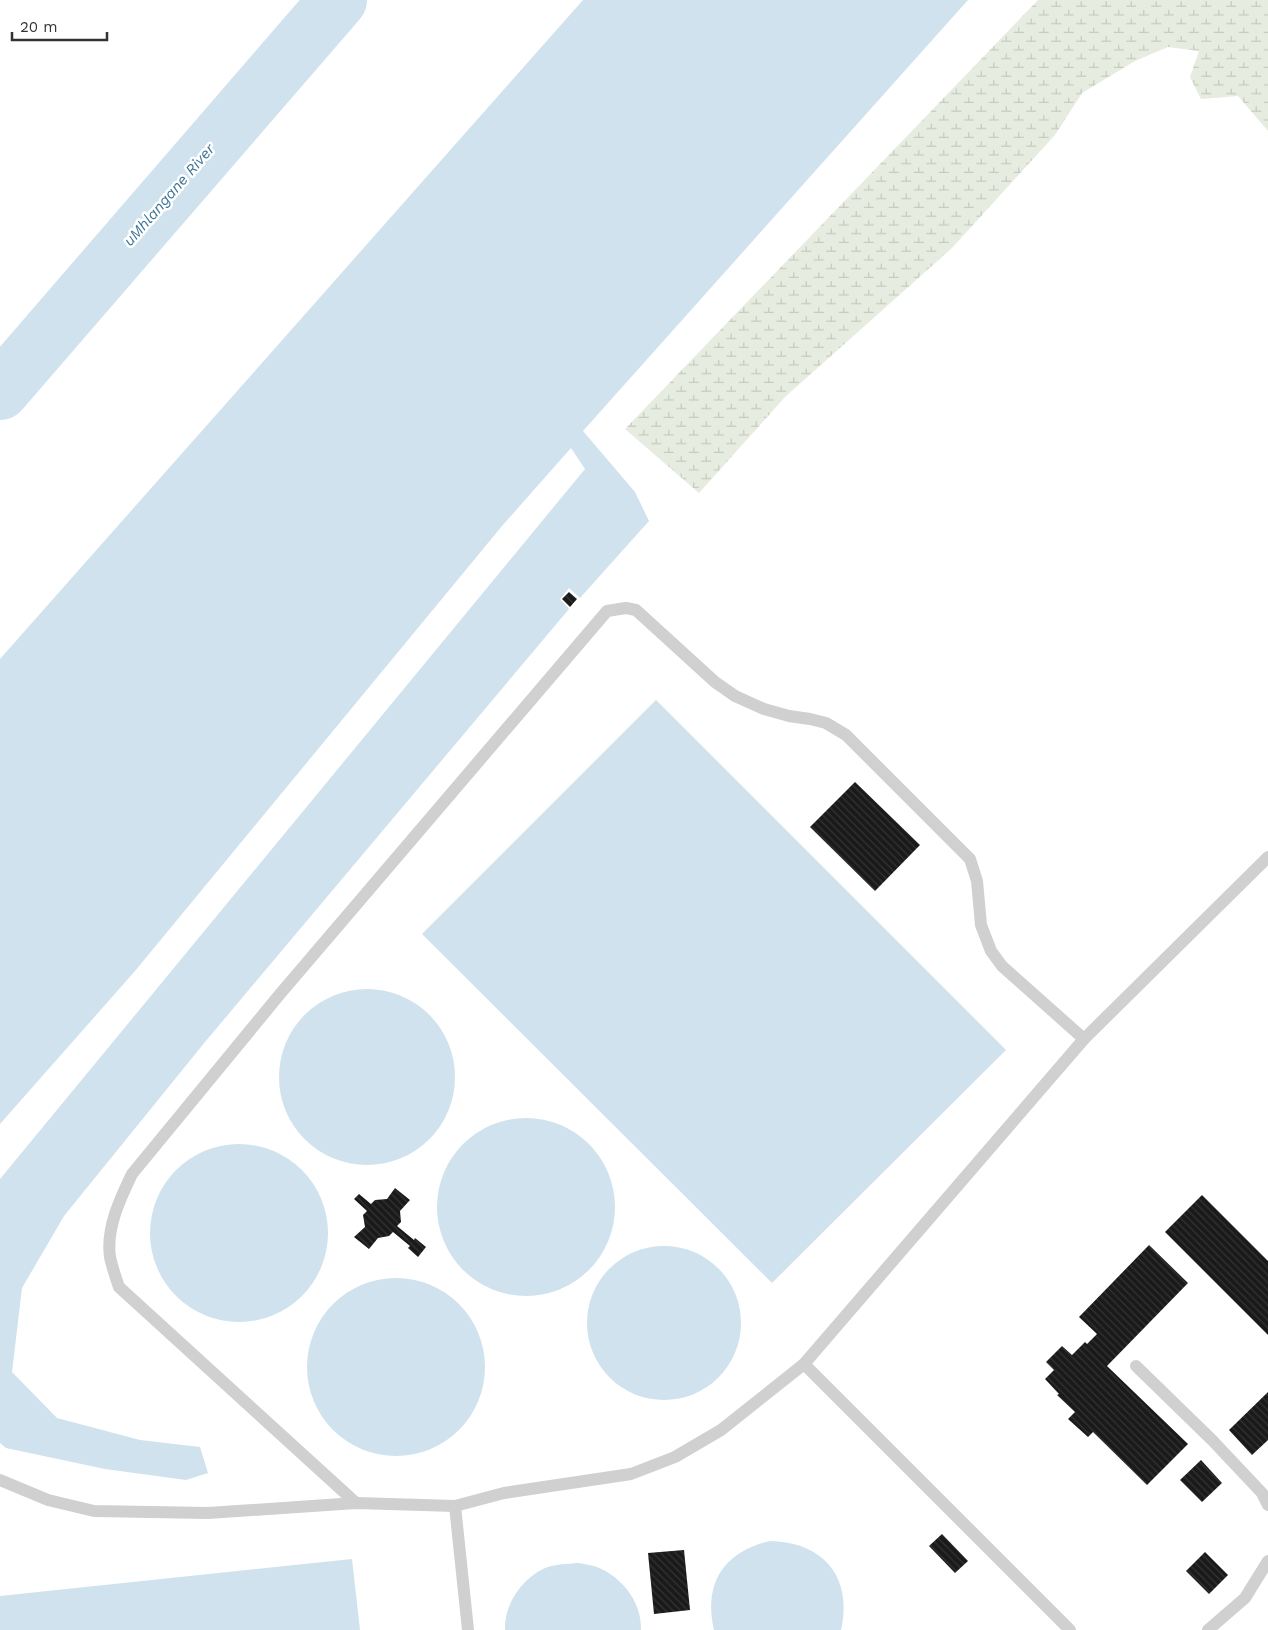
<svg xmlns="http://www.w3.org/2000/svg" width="1268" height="1630" viewBox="0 0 1268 1630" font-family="'Work Sans',sans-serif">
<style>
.wetland{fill:url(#wetland-marsh)}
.water{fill:#cfe2ee}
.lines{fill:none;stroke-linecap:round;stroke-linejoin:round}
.river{stroke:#cfe2ee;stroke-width:58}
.building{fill:url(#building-back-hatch)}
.service{stroke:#d0d0d0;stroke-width:12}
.labels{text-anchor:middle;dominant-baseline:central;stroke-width:5;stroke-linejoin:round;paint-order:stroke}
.water-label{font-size:15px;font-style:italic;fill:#3f7597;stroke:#fff}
</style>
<defs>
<pattern id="wetland-marsh" width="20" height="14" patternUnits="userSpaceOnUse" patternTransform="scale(1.25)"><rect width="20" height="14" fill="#e6ecdf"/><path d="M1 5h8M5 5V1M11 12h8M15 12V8" fill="none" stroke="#c6cbc0"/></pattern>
<pattern id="building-back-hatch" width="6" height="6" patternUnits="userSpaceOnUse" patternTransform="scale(1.25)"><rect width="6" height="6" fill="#1a1a1a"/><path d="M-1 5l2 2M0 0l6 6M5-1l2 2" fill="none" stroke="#333"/></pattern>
</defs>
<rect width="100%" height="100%" fill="#fff"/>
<polygon class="wetland" points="1038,0 1268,0 1268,131 1238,96 1201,99 1190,77 1199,51 1168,47 1135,61 1082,93 1055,135 952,248 785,397 699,493 625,429"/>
<g class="water">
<polygon points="583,0 968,0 583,431 635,492 649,521 580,598 569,588 560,599 569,609 205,1042 64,1216 22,1288 12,1372 57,1418 140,1440 200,1447 208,1473 186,1480 105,1469 6,1448 0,1443 0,1179 585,469 571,448 502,526 135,971 0,1124 0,659"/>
<polygon points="656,700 1006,1050 772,1283 422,934"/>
<circle cx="367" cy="1077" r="88"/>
<circle cx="526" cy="1207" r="89"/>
<circle cx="239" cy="1233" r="89"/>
<circle cx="664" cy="1323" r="77"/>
<circle cx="396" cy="1367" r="89"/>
<path d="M770 1541C823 1542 853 1577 841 1630H714C703 1583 724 1552 770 1541Z"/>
<polygon points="352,1559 360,1630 0,1630 0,1596"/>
<path d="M578 1563C584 1564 591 1565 597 1567 622 1577 642 1602 641 1630H505C504 1605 521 1580 543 1569 554 1564 566 1564 578 1563Z"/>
</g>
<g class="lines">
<polyline class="river" points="0,391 338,0"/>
</g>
<g class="building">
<polygon points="569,592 577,599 570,607 562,599"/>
<polygon points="855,782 920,845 875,891 810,827"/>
<polygon points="395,1188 410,1200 400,1211 401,1222 397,1226 414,1240 415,1238 426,1247 418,1257 408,1248 410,1246 393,1232 389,1236 378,1238 369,1249 354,1237 365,1227 363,1215 367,1211 354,1199 359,1194 371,1204 375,1200 387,1199"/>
<polygon points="1202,1195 1268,1261 1268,1335 1165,1232"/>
<polygon points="1149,1245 1188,1283 1107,1366 1188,1444 1147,1485 1093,1432 1088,1437 1068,1419 1075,1412 1057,1395 1059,1394 1045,1379 1054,1370 1046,1362 1062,1346 1072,1355 1085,1342 1087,1344 1097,1334 1079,1317"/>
<polygon points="1268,1392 1268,1440 1252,1455 1229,1430"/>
<polygon points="1201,1460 1222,1483 1202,1502 1180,1480"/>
<polygon points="942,1534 968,1561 955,1573 929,1546"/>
<polygon points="684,1550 690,1610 654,1614 648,1553"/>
<polygon points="1205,1552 1228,1575 1209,1594 1186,1571"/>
</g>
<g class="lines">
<g class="service">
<polyline points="804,1364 1070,1630"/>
<polyline points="1136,1366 1212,1440 1262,1493 1268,1505"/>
<polyline points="0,1480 48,1500 94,1511 208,1513 356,1503 455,1506 504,1493 631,1474 675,1457 721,1430 804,1364 1084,1039 1268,857"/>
<path d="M356 1503 119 1287C116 1278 112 1267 110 1257 106 1228 120 1199 132 1174L280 994 607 611 626 608 636 610 715 682 735 696 764 709 789 716 810 719 826 723 846 735 970 859 977 881 981 925 991 951 1002 966 1084 1039"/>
<polyline points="455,1506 468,1630"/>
<polyline points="1208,1630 1245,1598 1268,1561"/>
</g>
</g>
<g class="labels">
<g class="water-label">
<text transform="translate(169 195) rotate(-49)">uMhlangane River</text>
</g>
</g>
<path d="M12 32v8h95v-8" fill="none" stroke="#333333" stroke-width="2.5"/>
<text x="20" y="32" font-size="15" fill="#333333" stroke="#ffffff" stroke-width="4" paint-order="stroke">20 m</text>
</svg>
